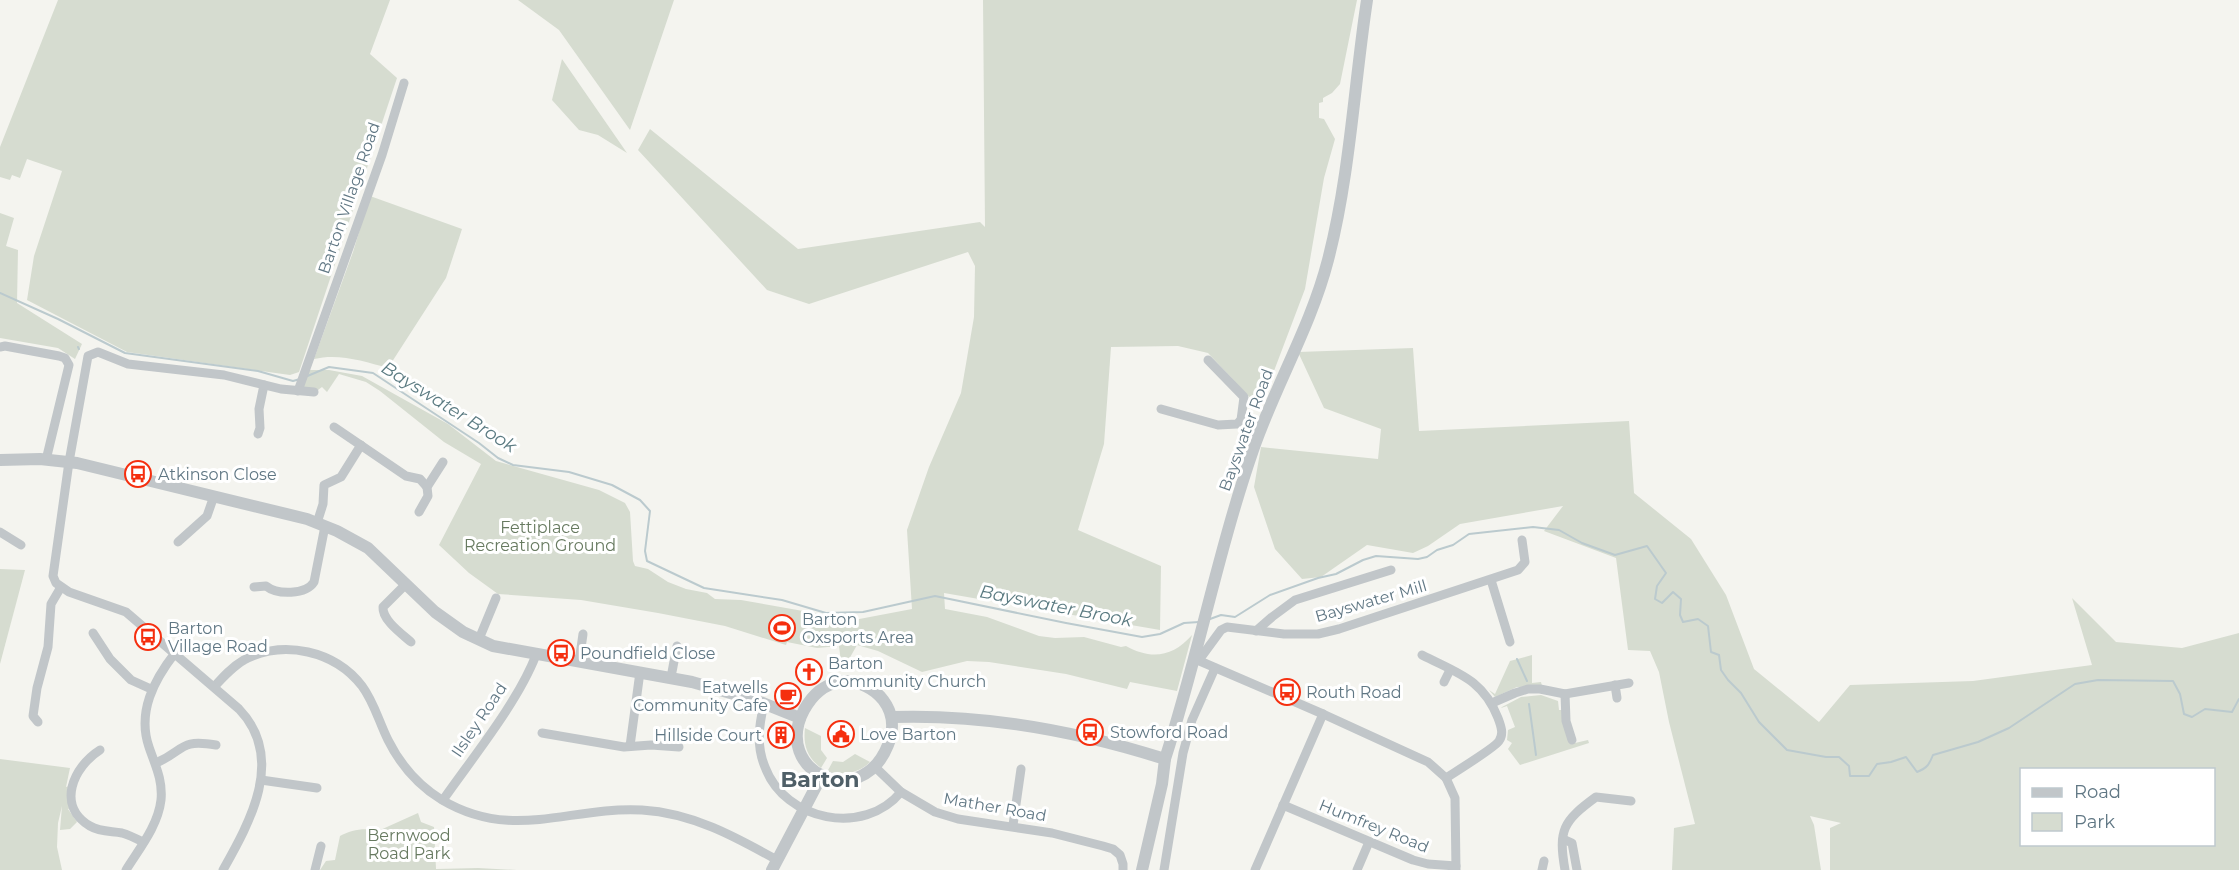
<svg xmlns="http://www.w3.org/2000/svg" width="2239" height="870" viewBox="0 0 2239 870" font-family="Montserrat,sans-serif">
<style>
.green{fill:#d6dcd0;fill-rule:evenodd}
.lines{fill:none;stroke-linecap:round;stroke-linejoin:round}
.stream{stroke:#bbcace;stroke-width:2}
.minor{stroke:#c1c6c9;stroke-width:9}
.tertiary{stroke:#c1c6c9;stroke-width:12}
.labels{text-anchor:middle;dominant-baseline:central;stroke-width:6;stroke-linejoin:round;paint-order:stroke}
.street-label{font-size:16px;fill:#607784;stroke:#fff}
.poi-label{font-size:16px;fill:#607784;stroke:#fff;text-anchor:start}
.park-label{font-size:16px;fill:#677a60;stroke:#fff}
.water-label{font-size:18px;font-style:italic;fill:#5b7b82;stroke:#fff}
.district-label{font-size:22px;font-weight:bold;fill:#4f5f68;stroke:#fff}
</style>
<rect width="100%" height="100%" fill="#f4f4ef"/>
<g class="green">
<polygon points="58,0 390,0 370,54 397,78 299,372 290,375 127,352 27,300 34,256 62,171 27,159 20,178 12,175 10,180 0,177 0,147"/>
<polygon points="518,0 674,0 630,130 559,30"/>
<path d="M983 0H1357L1340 84 1332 93 1323 98V102L1319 103V118L1324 119 1335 139 1324 178 1305 289 1260 408 1208 353 1178 346 1111 347 1104 444 1078 530 1161 566 1160 630 944 593 945 609 987 617 1039 636 1055 638 1084 637 1121 647 1126 646C1151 660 1173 657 1192 635L1177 691 1130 682 1127 689 1066 674 989 662 967 661 922 672 878 651 857 645 848 661 841 662 839 646 817 648 787 642 786 645 725 626 658 613 581 600 498 594 469 573 439 545 481 464 444 442 380 391 366 382 339 374 327 392 322 387 318 390 303 388 307 370H329L362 376 448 424 496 461 599 490 625 503 630 512 633 561 635 566 648 569 668 582 686 589 707 593 715 599 741 600 854 620 912 609 907 530 929 467 961 393 974 317 975 266 968 252 809 304 767 290 638 150 650 129 798 249 980 222 985 227Z"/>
<polygon points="562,59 627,153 598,135 579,130 552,100"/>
<path d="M370 196 462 229 446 278 388 368C364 361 338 353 314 359L353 252Z"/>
<polygon points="0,213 14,218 6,246 18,250 17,303 82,344 75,359 58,348 0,338"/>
<path d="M1413 348 1419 431 1629 421 1634 493 1691 539 1726 595 1754 669 1819 722 1850 685 1973 681 2092 665 2072 598 2116 642 2182 648 2239 633V870H1830V828L1841 823 1810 816 1814 825 1821 870H1672L1674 828 1695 824 1669 722 1659 672 1650 651 1628 650 1616 558 1544 531 1563 506 1460 524 1428 546 1413 553 1367 545 1321 577 1302 579 1275 549 1254 487 1261 447 1378 459 1381 429 1324 408 1298 352ZM2022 770H2214V844H2022Z"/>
<polygon points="0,569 25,570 0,664"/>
<polygon points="1532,655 1532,683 1541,682 1542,686 1517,687 1495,697 1489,690 1495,694 1510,661"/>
<polygon points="1541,695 1558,701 1559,710 1564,710 1575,743 1588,740 1589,743 1520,765 1508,749 1512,743 1507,740 1508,730 1515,727 1507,706 1501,708 1502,707 1521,697"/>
<path d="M805 728 821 736V750L827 758 821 768C807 757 803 745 805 728Z"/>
<path d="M855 754 870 762C858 774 844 775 827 772L833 761 843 762Z"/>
<polygon points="0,759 70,768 66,787 69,786 71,808 68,809 77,822 70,829 60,830 62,806 58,823 57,847 62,870 0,870"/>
<path d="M418 813 421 822 434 827 436 869 478 868 517 870H320L326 861 335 860 340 836C351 830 365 827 378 831Z"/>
</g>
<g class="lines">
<g class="stream">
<polyline points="0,293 58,319 125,353 258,371 293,381 300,379"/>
<polyline points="78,347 79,349"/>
<polyline points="305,377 329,367 373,373 479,443 498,458 513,465 569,472 612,485 640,500 650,511 645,551 647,561 704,588 782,600 826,613 863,612 935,596 1066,623 1142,637 1160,634 1184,623 1199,622"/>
<path d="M1210 619 1221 615 1235 617 1270 595 1318 578 1336 574 1363 560 1376 556 1418 559 1427 557 1437 550 1453 545 1469 534 1533 527 1559 530 1582 543 1615 555 1647 546 1666 573 1657 586 1655 599 1662 603 1673 592 1681 599 1680 615 1683 622 1698 619 1708 626 1711 652 1719 655 1721 670 1728 680 1741 693 1759 722 1787 750 1826 757H1839L1849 766 1850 776H1869L1877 764 1891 762 1906 757 1917 772C1927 768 1929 765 1933 755L1978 742 2009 728 2075 684 2098 680 2173 681 2180 694 2184 714 2192 717 2205 709 2232 712 2239 699"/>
<polyline points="1517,659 1527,681"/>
<polyline points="1529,704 1536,755"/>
</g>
<g class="minor">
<polyline points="0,347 5,346 59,356 65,358 69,365 46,460"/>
<polyline points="1208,360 1244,397 1241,420"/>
<polyline points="298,391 382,155 404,83"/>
<polyline points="1161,409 1218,425 1237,424 1241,420 1261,428"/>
<polyline points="334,427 406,476 420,479 427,487"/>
<polyline points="258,434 260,428 259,409 264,385"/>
<polyline points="419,512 428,496 427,487 443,462"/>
<polyline points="317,523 323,504 324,485 341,477 361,445"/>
<polyline points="0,532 21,545"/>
<polyline points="178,542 207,516 214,496"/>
<polyline points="1491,580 1510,642"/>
<path d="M406 584 383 607C382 620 402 634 411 642"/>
<path d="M254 587 266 586C277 595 306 595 314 582L325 526"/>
<polyline points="1256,631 1272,617 1295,600 1391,570"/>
<polyline points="93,633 110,659 131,680 151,689"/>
<polyline points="479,639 496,598"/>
<path d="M1422 655C1457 673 1483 679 1498 718 1501 726 1504 734 1499 741 1496 747 1455 772 1446 778"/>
<polyline points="1195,659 1323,714 1428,762 1446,778 1455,798 1456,870"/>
<polyline points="1199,660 1221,630 1227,627 1284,634 1318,634 1339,629 1518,570 1525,562 1522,540"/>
<polyline points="579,662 583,634"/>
<polyline points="671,677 677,646"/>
<polyline points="1444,682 1450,670"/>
<polyline points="1615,685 1617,698"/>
<path d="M214 687C223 677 232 667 244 660 284 639 335 651 362 686 374 702 379 722 388 740 400 764 419 786 442 800 513 842 569 806 642 810 692 813 734 836 777 860"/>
<polyline points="1565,694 1566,721 1572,740"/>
<polyline points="1492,703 1515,693 1528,689 1540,689 1565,694 1629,683"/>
<path d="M764 704C759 725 756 746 765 767 785 821 864 837 901 792"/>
<polyline points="38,722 33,716 37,688 48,647 51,604 61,587"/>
<polyline points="542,733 624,747 651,745 679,747"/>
<polyline points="630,746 640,672"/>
<path d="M100 750C73 767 56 806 90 826 100 832 111 831 122 833 129 835 137 839 143 842"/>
<path d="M156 763C186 750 178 739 216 745"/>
<polyline points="875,767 901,792 935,812 958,819 1052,833 1103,846 1113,849 1120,855 1123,864 1123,870"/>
<polyline points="261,780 317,788"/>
<path d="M443 800C473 757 518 702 536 655"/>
<polyline points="1283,805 1413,860 1428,864 1456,866"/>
<polyline points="1013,825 1021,769"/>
<polyline points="1563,839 1572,843 1577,870"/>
<path d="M126 870C139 849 158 826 161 800 163 780 155 765 149 747 137 712 154 680 175 653"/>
<path d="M223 870C250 822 286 758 239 709L126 612 69 592 56 583 53 576 69 462 88 356 98 352 128 364 224 375 281 389 314 392"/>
<polyline points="315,870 321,846"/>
<polyline points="1164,870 1183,753 1192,720 1215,668"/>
<polyline points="1255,870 1323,714"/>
<polyline points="1357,870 1369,842"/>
<polyline points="1542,870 1544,861"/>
<path d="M1565 870C1558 830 1563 821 1596 797L1631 801"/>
</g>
<g class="tertiary">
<polyline points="0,460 40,459 77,463 307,519 337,531 368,548 435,612 463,632 493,646 692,682 755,700 800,718"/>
<path d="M842 681C877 681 902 711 888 745 861 813 771 772 804 710 813 694 823 685 842 681Z"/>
<path d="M892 717C984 714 1077 731 1165 759"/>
<polyline points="772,870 821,777"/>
<path d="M1142 870 1162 784 1165 759C1198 657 1218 551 1253 450 1275 386 1311 326 1328 260 1350 175 1354 86 1367 0"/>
</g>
</g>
<defs>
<symbol id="bus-ring" viewBox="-11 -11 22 22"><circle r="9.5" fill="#fff" stroke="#f52f0f" stroke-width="1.5"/><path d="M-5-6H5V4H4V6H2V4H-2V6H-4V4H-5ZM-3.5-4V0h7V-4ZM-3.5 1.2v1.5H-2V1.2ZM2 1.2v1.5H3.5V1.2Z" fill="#f52f0f"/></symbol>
<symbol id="stadium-ring" viewBox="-11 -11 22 22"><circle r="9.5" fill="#fff" stroke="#f52f0f" stroke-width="1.5"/><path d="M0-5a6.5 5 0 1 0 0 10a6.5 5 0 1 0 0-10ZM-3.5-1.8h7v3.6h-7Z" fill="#f52f0f"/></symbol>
<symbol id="church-ring" viewBox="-11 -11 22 22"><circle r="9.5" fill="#fff" stroke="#f52f0f" stroke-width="1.5"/><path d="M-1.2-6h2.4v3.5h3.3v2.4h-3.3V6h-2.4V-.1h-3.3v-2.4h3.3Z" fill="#f52f0f"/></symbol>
<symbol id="cafe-ring" viewBox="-11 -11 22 22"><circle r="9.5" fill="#fff" stroke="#f52f0f" stroke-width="1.5"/><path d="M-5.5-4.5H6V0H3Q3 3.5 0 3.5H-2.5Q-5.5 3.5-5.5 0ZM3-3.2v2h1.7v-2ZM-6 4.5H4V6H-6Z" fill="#f52f0f"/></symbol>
<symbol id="civic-ring" viewBox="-11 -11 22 22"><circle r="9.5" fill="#fff" stroke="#f52f0f" stroke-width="1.5"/><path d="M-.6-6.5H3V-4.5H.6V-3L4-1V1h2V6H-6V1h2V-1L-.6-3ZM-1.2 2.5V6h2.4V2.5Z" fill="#f52f0f"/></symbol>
<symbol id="building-ring" viewBox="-11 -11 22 22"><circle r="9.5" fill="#fff" stroke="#f52f0f" stroke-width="1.5"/><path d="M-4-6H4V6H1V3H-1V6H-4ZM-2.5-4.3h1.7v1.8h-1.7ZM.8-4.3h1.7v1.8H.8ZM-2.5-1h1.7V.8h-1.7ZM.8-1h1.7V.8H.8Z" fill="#f52f0f"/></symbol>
</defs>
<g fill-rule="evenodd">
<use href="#bus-ring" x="123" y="459" width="30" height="30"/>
<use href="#stadium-ring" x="767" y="613" width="30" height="30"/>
<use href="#bus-ring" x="133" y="622" width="30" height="30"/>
<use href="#bus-ring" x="546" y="638" width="30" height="30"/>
<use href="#church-ring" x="794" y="657" width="30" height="30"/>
<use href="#bus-ring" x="1272" y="677" width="30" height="30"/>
<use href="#cafe-ring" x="773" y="681" width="30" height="30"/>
<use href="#bus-ring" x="1075" y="717" width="30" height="30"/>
<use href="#civic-ring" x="826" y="719" width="30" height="30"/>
<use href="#building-ring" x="766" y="720" width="30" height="30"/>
</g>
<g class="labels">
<g class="street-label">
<text transform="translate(349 198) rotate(-71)">Barton Village Road</text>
<text transform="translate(1246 430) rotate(-70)">Bayswater Road</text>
<text transform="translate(1371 601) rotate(-16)">Bayswater Mill</text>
<text transform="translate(479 720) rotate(-56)">Ilsley Road</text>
<text transform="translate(995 807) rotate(10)">Mather Road</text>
<text transform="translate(1374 826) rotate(22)">Humfrey Road</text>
</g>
<g class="poi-label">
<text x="158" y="474">Atkinson Close</text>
<text x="802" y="619">Barton<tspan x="802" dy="18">Oxsports Area</tspan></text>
<text x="168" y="628">Barton<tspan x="168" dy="18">Village Road</tspan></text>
<text x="580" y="653">Poundfield Close</text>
<text x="828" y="663">Barton<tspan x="828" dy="18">Community Church</tspan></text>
<text x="768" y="687" text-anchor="end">Eatwells<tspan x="768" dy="18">Community Cafe</tspan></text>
<text x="1306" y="692">Routh Road</text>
<text x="1110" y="732">Stowford Road</text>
<text x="860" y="734">Love Barton</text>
<text x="762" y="735" text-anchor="end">Hillside Court</text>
</g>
<g class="park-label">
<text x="540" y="527">Fettiplace<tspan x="540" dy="18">Recreation Ground</tspan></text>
<text x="409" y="835">Bernwood<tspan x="409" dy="18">Road Park</tspan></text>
</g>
<g class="water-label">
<text transform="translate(449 407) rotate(32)">Bayswater Brook</text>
<text transform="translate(1056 606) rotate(11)">Bayswater Brook</text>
</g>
<g class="district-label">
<text x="820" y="779">Barton</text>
</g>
</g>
<rect x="2020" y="768" width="195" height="78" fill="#ffffff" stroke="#bfc9ce" stroke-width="1.5"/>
<rect x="2032" y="788" width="30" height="9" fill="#c1c6c9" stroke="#bfc9ce" stroke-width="1.5"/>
<text x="2074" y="798" font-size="18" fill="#607784">Road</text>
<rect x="2032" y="813" width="30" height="18" fill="#d6dcd0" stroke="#bfc9ce" stroke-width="1.5"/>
<text x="2074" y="828" font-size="18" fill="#607784">Park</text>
</svg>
